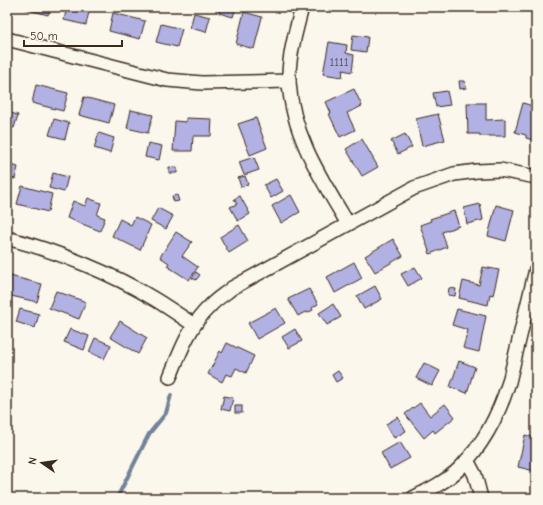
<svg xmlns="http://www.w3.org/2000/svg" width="543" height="505" viewBox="0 0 543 505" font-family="'Comic Neue',sans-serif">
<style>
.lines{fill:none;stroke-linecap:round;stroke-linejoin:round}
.stream{stroke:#70839a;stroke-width:4}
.building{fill:#b2b1e3;stroke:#3b2a1e}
.minor-casing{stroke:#3b2a1e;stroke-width:16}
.minor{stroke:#fbf7ec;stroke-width:13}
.labels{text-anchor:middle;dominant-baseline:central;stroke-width:3;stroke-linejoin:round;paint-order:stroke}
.number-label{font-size:12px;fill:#594c4f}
</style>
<rect width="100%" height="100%" fill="#fbf7ec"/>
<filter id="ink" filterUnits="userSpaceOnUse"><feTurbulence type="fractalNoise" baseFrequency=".025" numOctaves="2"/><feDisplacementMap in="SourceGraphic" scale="8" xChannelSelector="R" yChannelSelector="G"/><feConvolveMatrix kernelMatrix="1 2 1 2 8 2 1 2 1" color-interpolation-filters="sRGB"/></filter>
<g filter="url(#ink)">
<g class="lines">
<polyline class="stream" points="117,498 149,434 166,413 171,395"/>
</g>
<g class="building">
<polygon points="18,7 50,7 48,15"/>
<polygon points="67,7 90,7 86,25 64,20"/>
<polygon points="220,7 236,7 233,17 219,13"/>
<polygon points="244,12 262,17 254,49 236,44"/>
<polygon points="113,13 145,21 140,39 109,31"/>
<polygon points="194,13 210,17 206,32 190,28"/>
<polygon points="161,24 182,29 177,47 156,42"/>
<polygon points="353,35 368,37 366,52 351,50"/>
<polygon points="329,42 347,45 346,53 354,55 352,72 343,70 342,77 323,74"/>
<polygon points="7,77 13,78 8,96 7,96"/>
<polygon points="459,81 465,81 466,88 460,89"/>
<polygon points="36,85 68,93 63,111 32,103"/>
<polygon points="354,89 362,106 347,113 355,130 340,137 329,114 331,113 326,102"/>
<polygon points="447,91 450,105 436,107 433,93"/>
<polygon points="84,97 114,105 109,123 79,115"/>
<polygon points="467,103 486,103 486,120 505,119 505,136 480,136 480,134 468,134"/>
<polygon points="523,103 536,107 536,141 526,138 526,135 515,132"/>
<polygon points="131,110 153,115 148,133 127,128"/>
<polygon points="7,112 18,115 14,128 7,126"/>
<polygon points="438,114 445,140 422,146 416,119"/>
<polygon points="186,118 212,119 211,136 193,136 192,151 173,151 175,121 186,122"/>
<polygon points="256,118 267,148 250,155 238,124"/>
<polygon points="54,119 69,123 65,139 49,135"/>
<polygon points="99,133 114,138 110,153 94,148"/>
<polygon points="405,134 412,147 398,154 391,141"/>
<polygon points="362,139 378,167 362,176 346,149"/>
<polygon points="148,143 162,146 159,160 145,157"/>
<polygon points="254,157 259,170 244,175 239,162"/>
<polygon points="7,164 18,167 15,179 7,177"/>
<polygon points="169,167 177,168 177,173 169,173"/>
<polygon points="53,173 68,177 64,192 49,188"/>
<polygon points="245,176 248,184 241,187 238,178"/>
<polygon points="276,179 283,191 271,198 264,185"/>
<polygon points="22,186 52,194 48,212 17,204"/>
<polygon points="177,195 179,201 174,202 172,196"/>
<polygon points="291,195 300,212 281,223 272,206"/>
<polygon points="240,196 250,214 238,221 230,207 237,204 234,199"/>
<polygon points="88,198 101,203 97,215 105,218 100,231 67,218 73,201 85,206"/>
<polygon points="480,204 483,220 467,224 464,208"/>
<polygon points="496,205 514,210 506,241 488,236"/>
<polygon points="158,208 173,216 166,229 151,221"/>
<polygon points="454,211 459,226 442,232 447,247 430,254 420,225 431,221 430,219"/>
<polygon points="135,217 151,225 140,250 112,236 120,219 131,225"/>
<polygon points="239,225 248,241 229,253 220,237"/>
<polygon points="176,232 192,242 182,256 198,267 189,280 167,266 169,263 160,257"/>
<polygon points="393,239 403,256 375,272 365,256"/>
<polygon points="354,262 362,278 335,293 327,277"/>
<polygon points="415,267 422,278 408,286 401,274"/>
<polygon points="483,267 499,270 493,295 490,294 488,305 459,298 463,281 479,285"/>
<polygon points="196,272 200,275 196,280 192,278"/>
<polygon points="10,276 42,284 37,302 7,295 7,289"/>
<polygon points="375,286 382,299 364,309 357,296"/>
<polygon points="449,288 456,289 455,296 448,295"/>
<polygon points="309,289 318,304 312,308 313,310 307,313 305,312 298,316 288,299"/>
<polygon points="56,291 86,302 79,319 49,308"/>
<polygon points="333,304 341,317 327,325 319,313"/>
<polygon points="276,308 285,323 257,339 248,323"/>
<polygon points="20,309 39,314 35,328 16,322"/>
<polygon points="457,309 486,316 479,352 463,348 468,330 452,325"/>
<polygon points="120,321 147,338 138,354 110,337"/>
<polygon points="70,329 89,336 84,350 64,342"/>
<polygon points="295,329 302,341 289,348 282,337"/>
<polygon points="95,338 111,345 104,359 89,352"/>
<polygon points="227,343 254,356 246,373 236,368 232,376 226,374 222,382 208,374 220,351 222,353"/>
<polygon points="459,361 475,367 467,393 450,387"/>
<polygon points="424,363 440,371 432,386 416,378"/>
<polygon points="338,371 343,378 336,382 332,375"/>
<polygon points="224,396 233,398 230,411 221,409"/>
<polygon points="420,403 430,416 445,404 455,417 435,433 433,430 424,438 405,414"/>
<rect x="235" y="406" width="7" height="7"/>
<polygon points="398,417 406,431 394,438 386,424"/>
<polygon points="525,435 536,438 535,471 518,467"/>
<polygon points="400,442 410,458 390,469 381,453"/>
</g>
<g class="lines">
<defs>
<g id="minor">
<path d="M302 7C296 31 288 57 289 82 292 135 322 180 348 224"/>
<polyline points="7,39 167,80 202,83 289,81"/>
<path d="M7 238C56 251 112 273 156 300 169 308 182 317 194 325"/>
<path d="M170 377C180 352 190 325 210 306 216 299 225 294 232 288L414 188 454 174 477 171 500 170 536 177"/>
<polyline points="467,460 475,475 481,498"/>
<path d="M413 498C429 490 447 481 460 468 484 444 499 414 509 382L536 269"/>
</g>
</defs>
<use href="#minor" class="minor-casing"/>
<use href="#minor" class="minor"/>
</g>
</g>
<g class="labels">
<g class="number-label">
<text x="339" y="62">1111</text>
</g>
</g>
<rect width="543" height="505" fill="none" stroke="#fbf7ec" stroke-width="24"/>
<rect x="12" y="12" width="519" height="481" fill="none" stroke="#3b2a1e" stroke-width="1.5" filter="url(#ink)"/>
<g transform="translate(42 463) rotate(283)" stroke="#fbf7ec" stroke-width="3" paint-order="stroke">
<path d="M0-3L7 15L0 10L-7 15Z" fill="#3b2a1e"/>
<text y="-6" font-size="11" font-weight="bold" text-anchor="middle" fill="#3b2a1e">N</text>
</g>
<path d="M24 40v6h98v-6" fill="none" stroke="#3b2a1e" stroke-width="2"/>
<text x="30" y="40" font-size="12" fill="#3b2a1e" stroke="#fbf7ec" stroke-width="3" paint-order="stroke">50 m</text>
</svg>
